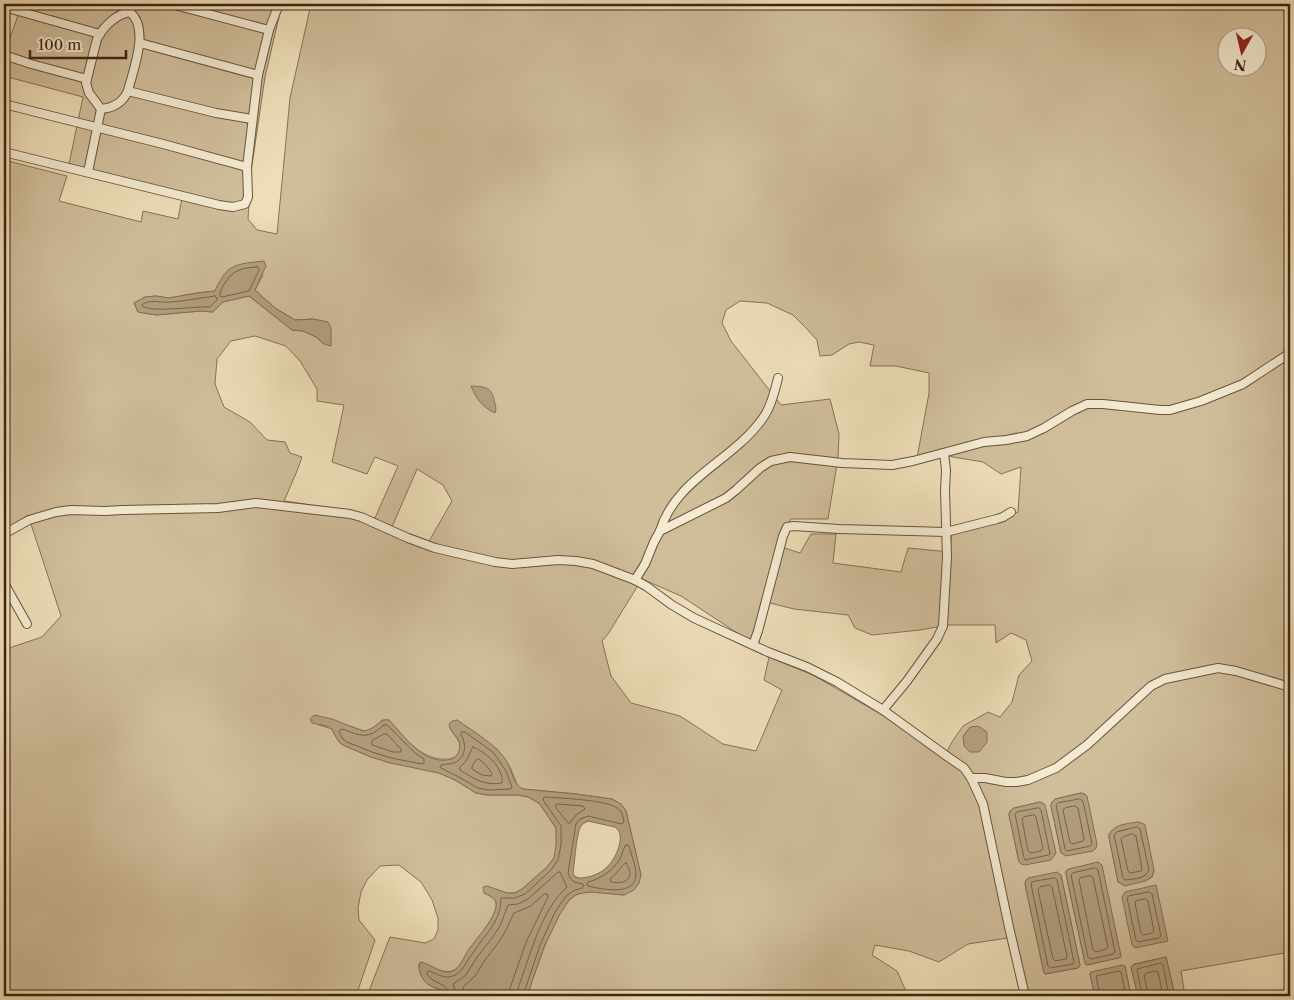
<svg xmlns="http://www.w3.org/2000/svg" width="1294" height="1000" viewBox="0 0 1294 1000" font-family="'Libre Caslon Text',serif">
<style>
.green{fill:#d0be9b;stroke:#887156;fill-rule:evenodd}
.water{fill:#b29f7f;stroke:#846e53;fill-rule:evenodd}
.lines{fill:none;stroke-linecap:round;stroke-linejoin:round}
.shore{stroke:#796248;stroke-width:1}
.minor-casing{stroke:#6b523a;stroke-width:10}
.minor{stroke:#f3ead1;stroke-width:8}
</style>
<rect width="100%" height="100%" fill="#eddeb8"/>
<filter id="stains"><feTurbulence type="fractalNoise" baseFrequency=".004" numOctaves="4"/><feColorMatrix values="0 0 0 0 .2 0 0 0 0 .09 0 0 0 0 .02 0 0 0 .5 -.17"/></filter>
<radialGradient id="worn" r=".72"><stop offset=".6" stop-color="#630" stop-opacity="0"/><stop offset="1" stop-color="#630" stop-opacity=".3"/></radialGradient>
<path class="green" d="M22 4H282L265 77 251 172 248 219 257 230 277 234 290 98 311 4H1290V952L1181 971 1185 996H1175L1166 957 1134 964 1131 967 1138 996H1131L1125 966 1090 974 1095 996H1021L1008 938 968 944 939 962 909 951 875 945 872 955 897 971 908 996H527C535 974 556 902 578 894 591 889 611 894 624 895L641 875 626 811 621 804 612 799 576 794 523 789 518 787 511 769 497 749 457 720 450 726C451 735 462 739 460 750 459 755 454 758 449 759 422 762 405 738 389 720H382C364 738 366 729 347 726 338 724 328 725 319 725L332 729 336 737 340 743 345 746 371 757 439 773 455 780 476 793 487 795H518L528 797 539 803 556 828 557 845 554 858 547 867 522 889 515 893H507L498 890 484 893C488 895 494 897 496 902 499 915 476 939 469 950 464 957 461 968 452 971 445 974 427 966 419 964 418 971 423 980 430 985 436 990 442 988 446 996H367L390 937 425 943 434 939 438 930V918L432 900 421 882 399 865 380 866 367 880 361 892 358 908 359 920 375 940 356 996H4V653L12 647 42 637 61 616 28 515 4 531V160L67 176 59 201 141 222 143 211 178 219 183 193 69 164 83 97 4 76V55ZM1226 38H1256V68H1226ZM263 275 255 290 275 308 295 320 314 319 324 344 316 337 303 331 292 330 249 296 223 302 213 312 201 311 156 315 138 312 134 303 145 297 156 296 169 298 197 293 215 291ZM740 301 767 303 793 315 806 328 817 340 820 356 832 355 849 344 859 342 874 345 870 366H896L929 373V393L917 458 937 453 953 457 983 462 1001 474 1021 467 1018 512 952 528 950 552 908 548 901 572 833 563 836 534H811L800 553 776 545 791 519H828L838 458 839 434 830 399 781 405 731 341 722 323 726 310ZM255 336 286 346 300 361 317 389V401L344 405 332 462 367 474 375 457 398 466 375 518 346 510 284 501 297 471 302 457 290 453 285 442 267 440 250 422 224 407 215 384 217 359 231 341ZM417 469 443 485 452 501 429 541 392 527ZM642 579 681 596 751 642 762 601 794 609 848 615 855 628 872 635 920 630 948 625H995L996 643 1011 633 1026 640 1032 661 1019 675 1012 702 1000 717 988 712 963 726 952 742 944 757 884 716 813 675 769 657 764 680 782 690 756 751 723 744 680 716 631 703 611 676 602 641 608 634ZM1081 793 1085 794 1061 853 1051 806 1052 802 1055 799ZM1040 802 1043 803 1021 864 1019 862 1009 815 1010 811 1014 808ZM1109 833 1154 870 1152 877 1145 881 1118 882 1109 837ZM1069 869 1121 957 1088 965 1085 963 1066 874V871ZM1061 875 1080 965 1078 968 1045 974 1044 973 1025 884 1026 880Z"/>
<g class="water">
<path d="M264 261 266 266 255 290 275 308 295 320 314 319 328 322 331 328V346L324 344 316 337 303 331 292 330 249 296 223 302 213 312 201 311 156 315 138 312 134 303 145 297 156 296 169 298 197 293 215 291C217 285 225 271 231 268 239 263 254 262 264 261Z"/>
<path d="M471 386C484 387 491 386 494 400 495 405 497 407 495 413 482 407 476 398 471 386Z"/>
<path d="M314 715 332 719 363 731C376 730 379 718 389 720 404 736 425 767 452 759 459 756 462 746 458 739 454 733 441 722 457 720 474 732 494 743 506 760 512 769 512 784 523 789L576 794 612 799 621 804 626 811 641 875 639 883 634 890 624 895 590 892 577 894 569 900 560 914 544 947 527 996H446C442 988 436 989 429 985 422 980 417 970 420 962 431 963 442 976 453 971 461 967 464 956 469 949 476 939 499 915 496 902 494 897 488 895 484 893L483 887 487 886 507 893H515L522 889 547 867 554 858 556 845V828L539 803 528 797 518 795H487L476 793 455 780 439 773 390 763 371 757 345 746 340 743 336 737 332 729 330 727 312 723 310 719ZM588 821 615 827C627 835 616 858 608 866 601 874 589 878 579 878L574 876 573 872C575 862 576 833 581 826 583 823 585 823 588 821Z"/>
<polygon points="978,726 987,732 987,742 979,752 970,752 964,746 963,736 970,727"/>
<polygon points="1081,793 1087,796 1097,844 1096,848 1093,851 1066,856 1061,853 1051,806 1052,802 1055,799"/>
<polygon points="1040,802 1045,805 1056,853 1051,860 1025,865 1021,864 1019,862 1009,815 1010,811 1014,808"/>
<path d="M1137 822 1142 823 1145 825 1154 870 1152 877 1145 881 1125 886 1118 882 1109 837C1111 824 1127 824 1137 822Z"/>
<polygon points="1098,862 1102,865 1121,956 1119,958 1086,965 1085,963 1066,874 1066,871 1069,869"/>
<polygon points="1057,872 1061,875 1080,965 1078,968 1045,974 1044,973 1025,884 1026,880 1028,878"/>
<polygon points="1156,885 1168,941 1135,948 1132,945 1122,897 1125,892"/>
<polygon points="1166,957 1175,996 1138,996 1131,967 1133,965"/>
<polygon points="1122,965 1125,966 1131,996 1095,996 1090,974 1091,972"/>
</g>
<g class="lines">
<g class="shore">
<path d="M257 267 259 268V270L249 291 222 297 220 296C220 290 223 286 227 280 235 269 243 268 257 267Z"/>
<path d="M215 296 217 298V300L210 307C195 306 152 313 142 306L143 304C152 299 161 303 171 302 186 301 200 298 215 296Z"/>
<path d="M384 725H387L415 753 424 759V763L422 764 391 758 372 752 347 742 343 739 339 732 340 730 342 729C361 736 368 740 384 725Z"/>
<path d="M462 732H465L494 753 506 771 512 787 511 789 488 790 478 788 457 776 441 768 440 766 442 765C445 764 451 764 454 763 466 758 467 744 461 735Z"/>
<polygon points="384,734 387,734 401,749 401,752 393,752 372,745 372,741"/>
<path d="M473 747C486 752 504 768 502 783 485 786 474 779 460 770V767C470 758 467 756 473 747Z"/>
<path d="M479 759C484 763 489 768 492 774L491 776 482 775 472 769V766L476 760Z"/>
<polygon points="1080,799 1083,801 1092,844 1090,846 1067,851 1065,849 1056,805 1058,803"/>
<polygon points="558,804 583,806 585,809 576,815 570,823 568,823 556,808 556,805"/>
<polygon points="1075,806 1078,808 1084,839 1083,841 1072,844 1070,842 1063,810 1065,808"/>
<polygon points="1039,808 1041,810 1050,854 1048,855 1025,860 1024,858 1015,814 1017,812"/>
<polygon points="1034,815 1036,817 1043,848 1041,851 1031,853 1028,851 1022,819 1024,817"/>
<path d="M1137 827 1140 829 1149 870C1146 879 1133 879 1125 880L1123 878 1114 835 1117 832Z"/>
<polygon points="1133,834 1136,836 1142,869 1141,871 1130,873 1128,871 1121,839 1123,837"/>
<path d="M626 845 629 846C631 855 636 865 636 874 636 897 602 889 588 886L587 884 588 882C602 878 612 871 620 859 622 854 623 849 626 845Z"/>
<path d="M626 863C636 878 626 885 611 882L610 879C616 875 621 866 626 863Z"/>
<polygon points="1095,868 1098,870 1115,952 1113,954 1091,959 1088,957 1071,875 1073,873"/>
<polygon points="1091,876 1093,878 1108,947 1106,949 1096,952 1093,950 1079,880 1080,878"/>
<polygon points="1055,878 1057,880 1074,962 1073,964 1050,968 1048,966 1031,884 1032,882"/>
<polygon points="1050,885 1052,887 1067,956 1066,959 1055,961 1053,959 1038,890 1040,887"/>
<polygon points="1150,892 1152,894 1161,936 1159,938 1138,942 1136,940 1127,898 1129,896"/>
<polygon points="1145,899 1148,901 1154,931 1152,933 1143,935 1141,933 1135,903 1136,901"/>
<path d="M450 996C448 982 434 985 427 974V972L429 971C442 976 447 981 460 972 465 966 468 959 473 953 485 934 501 922 501 898H515L525 894 550 871 558 860 561 845V826L543 800 544 797H545C560 798 607 800 617 808 622 811 623 816 624 822L622 824 588 816 580 819 576 824 568 873C570 881 575 883 583 884L584 886 582 888 575 890 566 896 555 912 540 945 523 996"/>
<path d="M457 996 453 984 465 976 478 956 492 938 500 926 508 905 518 904 528 899 558 872H560L567 887C540 911 530 957 517 991L516 996"/>
<polyline points="464,996 463,987 475,976 485,960 499,942 506,930 514,913 531,906 544,894 547,894 548,897 527,940 510,988 509,996"/>
<polyline points="1100,996 1096,976 1118,971 1121,972 1126,996"/>
<polyline points="1142,996 1137,969 1161,963 1163,965 1169,996"/>
<polyline points="1148,996 1144,975 1146,973 1156,971 1158,972 1163,996"/>
</g>
<defs>
<g id="minor">
<polyline points="171,4 269,30"/>
<polyline points="4,7 100,34"/>
<polyline points="140,43 258,75"/>
<polyline points="4,55 31,64 87,79"/>
<polyline points="128,91 216,113 252,119"/>
<polyline points="4,104 163,144 247,167"/>
<path d="M101 109 89 93 86 83 97 39C103 27 116 14 130 12"/>
<polyline points="4,152 219,205 233,207 245,204 248,197 247,167 258,75 269,30 279,4"/>
<path d="M88 172 101 109C113 108 123 102 128 91 133 70 150 29 130 12L132 4"/>
<path d="M660 531C676 478 733 461 763 418 771 407 775 391 778 378"/>
<polyline points="4,534 29,520 56,512 71,510 105,511 122,510 218,508 256,503 350,514 361,517 408,538 435,548 495,562 512,564 558,560 576,561 593,564 635,580 646,586 672,605 694,618 768,652 807,667 837,682 883,710 948,757 964,768 971,778 983,804 1009,927 1025,996"/>
<polyline points="635,580 645,564 654,542 660,531 726,498 736,490 760,468 771,461 790,457 842,463 892,465 913,461 984,442 1006,440 1027,436 1044,428 1072,411 1087,404 1103,404 1160,410 1170,410 1201,401 1243,384 1290,353"/>
<polyline points="4,583 27,624"/>
<polyline points="753,645 758,631 783,536 787,527 794,526 839,529 946,532 997,519 1003,517 1011,512"/>
<polyline points="883,710 907,681 937,639 943,626 947,557 945,491 946,470 944,453"/>
<polyline points="971,778 985,778 1006,782 1016,782 1028,780 1056,768 1087,745 1151,686 1165,679 1218,668 1236,671 1290,687"/>
</g>
</defs>
<use href="#minor" class="minor-casing"/>
<use href="#minor" class="minor"/>
</g>
<rect width="1294" height="1000" fill="none" stroke="#eddeb8" stroke-width="20"/>
<rect x="5" y="5" width="1284" height="990" fill="none" stroke="#402410" stroke-width="2.5"/>
<rect x="10" y="10" width="1274" height="980" fill="none" stroke="#402410"/>
<g transform="translate(1242 52) rotate(188)"><circle r="24" fill="#f3ead1" stroke="#ab9b84"/>
<path d="M0-4L9 19L0 12L-9 19Z" fill="#8f2418"/>
<text y="-8" font-size="14" font-weight="bold" text-anchor="middle" fill="#402410">N</text>
</g>
<path d="M30 50v8h96v-8" fill="none" stroke="#402410" stroke-width="2.5"/>
<text x="38" y="50" font-size="15" fill="#402410" stroke="#f3ead1" stroke-width="4" paint-order="stroke">100 m</text>
<rect width="100%" height="100%" filter="url(#stains)"/>
<rect width="100%" height="100%" fill="url(#worn)"/>
</svg>
